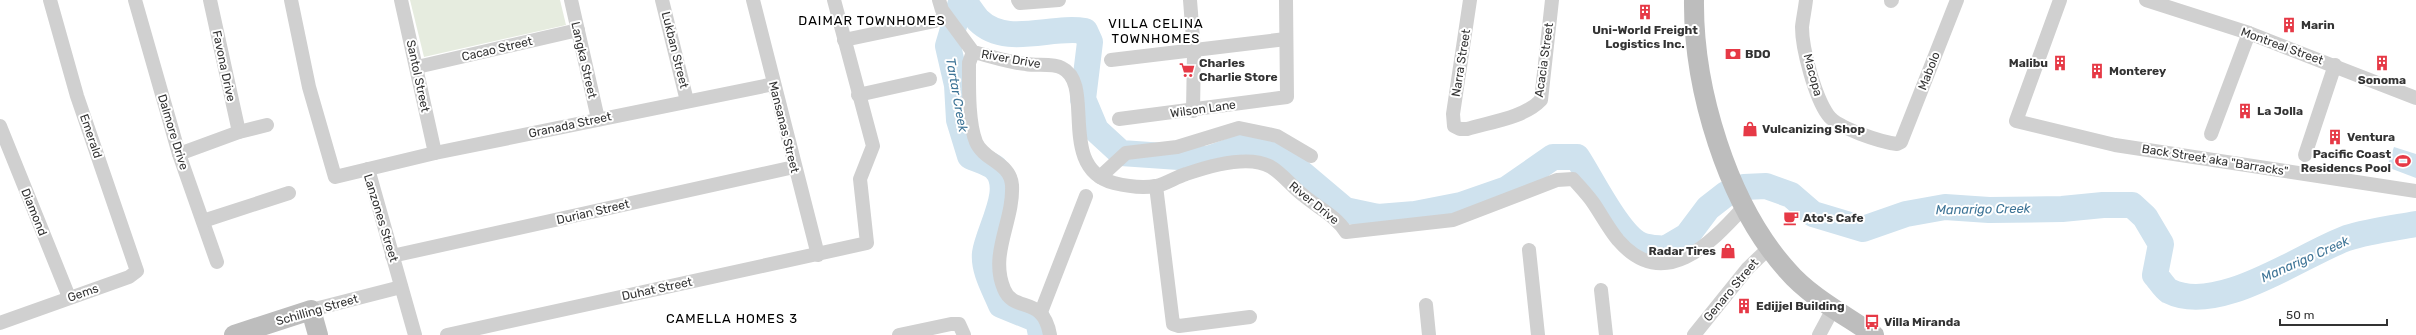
<svg xmlns="http://www.w3.org/2000/svg" width="2416" height="335" viewBox="0 0 2416 335" font-family="Rubik,sans-serif">
<style>
.green{fill:#e6ecdf}
.water{fill:#cfe2ee}
.lines{fill:none;stroke-linecap:round;stroke-linejoin:round}
.river{stroke:#cfe2ee;stroke-width:26}
.street{stroke:#d0d0d0;stroke-width:14}
.secondary{stroke:#bdbdbd;stroke-width:20}
.labels{text-anchor:middle;dominant-baseline:central;stroke-width:4;stroke-linejoin:round;paint-order:stroke}
.poi-label{font-size:12px;font-weight:bold;fill:#333;stroke:#fff;text-anchor:start}
.street-label{font-size:12px;fill:#333;stroke:#fff}
.neighbourhood-label{font-size:13px;letter-spacing:1px;fill:#000;stroke:#fff}
.water-label{font-size:13px;font-style:italic;fill:#3f7597;stroke:#fff}
</style>
<rect width="100%" height="100%" fill="#fff"/>
<polygon class="green" points="410,0 560,0 566,25 424,57"/>
<polygon class="water" points="2394,147 2416,154 2416,178 2387,167"/>
<g class="lines">
<g class="river">
<path d="M963 0C968 6 973 14 978 20 1006 48 1051 25 1085 31L1090 42 1083 99 1096 130 1121 153 1208 159 1242 147H1263L1287 161 1345 210 1378 217 1415 214 1461 205 1507 189 1553 157H1577C1591 178 1619 236 1641 245 1648 248 1658 248 1665 249L1687 236 1708 208 1726 194 1744 187 1766 186 1791 195 1813 214 1863 229 1906 214 1945 207 1989 210 2062 209 2103 205H2132L2145 217 2161 244 2155 275C2159 279 2164 288 2169 291 2218 316 2301 255 2347 238 2369 231 2394 228 2416 224"/>
<path d="M961 2 948 46 957 85 959 120 970 156C978 160 989 163 995 168 1016 188 988 230 985 253 983 270 995 290 1001 305L1038 320 1041 335"/>
</g>
<g class="street">
<polyline points="135,0 179,154 217,262"/>
<polyline points="210,0 239,132"/>
<polyline points="291,0 309,87 335,177 435,153 774,84"/>
<polyline points="401,0 435,153"/>
<polyline points="571,0 598,119"/>
<polyline points="662,0 687,101"/>
<polyline points="753,0 818,255"/>
<path d="M939 0 942 10 973 52C991 56 1009 63 1026 64 1037 66 1053 63 1062 68 1096 84 1056 168 1114 183 1126 186 1143 188 1156 186 1166 184 1176 177 1186 174 1209 166 1249 154 1271 167 1283 174 1292 187 1303 195 1317 207 1336 216 1346 232L1453 220 1557 180 1573 179C1580 187 1588 195 1594 204 1602 216 1609 229 1618 240 1664 293 1710 244 1744 207"/>
<polyline points="1018,0 1020,3 1059,0"/>
<polyline points="1190,0 1194,51 1193,111"/>
<path d="M1470 0 1453 114 1454 126 1460 129H1467C1490 122 1524 118 1541 100L1552 0"/>
<path d="M1806 0C1805 9 1803 18 1802 27 1802 49 1815 97 1828 115 1837 128 1881 142 1897 144L1901 142 1957 0"/>
<polyline points="2060,0 2016,121 2115,145 2416,191"/>
<polyline points="2146,0 2249,33 2416,98"/>
<polyline points="1891,1 1892,0"/>
<polyline points="844,40 935,21"/>
<path d="M973 52 969 63C969 86 968 122 976 142 984 161 1010 162 1012 185 1014 221 989 254 1004 289 1014 314 1043 294 1050 335"/>
<polyline points="1111,60 1286,39"/>
<polyline points="417,67 578,30"/>
<polyline points="858,95 930,79"/>
<polyline points="1119,119 1287,97 1286,0"/>
<polyline points="0,126 69,297"/>
<polyline points="2211,134 2249,33"/>
<polyline points="179,154 239,132 267,125"/>
<polyline points="2305,155 2335,65"/>
<polyline points="368,169 415,335"/>
<polyline points="1100,177 1126,153 1177,147 1239,128 1277,136 1311,156"/>
<polyline points="1156,186 1173,324 1179,326 1250,317"/>
<polyline points="203,221 289,193"/>
<polyline points="1529,250 1538,335"/>
<polyline points="392,256 794,167"/>
<polyline points="1601,290 1606,335"/>
<polyline points="1426,305 1429,335"/>
<polyline points="311,310 401,287"/>
<polyline points="1041,312 1086,196"/>
<polyline points="0,323 129,277 137,271 77,96 50,0"/>
<polyline points="447,335 867,243 860,179 873,146 834,0"/>
<polyline points="899,335 951,324 959,324 964,335"/>
<polyline points="1694,335 1748,268 1770,247"/>
<polyline points="1819,335 1834,307"/>
</g>
<g class="secondary">
<path d="M1694 0C1693 88 1727 203 1787 270 1810 297 1845 315 1874 335"/>
<polyline points="234,335 311,310 318,335"/>
</g>
</g>
<defs>
<symbol id="building-bare" viewBox="-9 -9 18 18"><path d="M-4-6H4V6H1V3H-1V6H-4ZM-2.5-4.3h1.7v1.8h-1.7ZM.8-4.3h1.7v1.8H.8ZM-2.5-1h1.7V.8h-1.7ZM.8-1h1.7V.8H.8Z" fill="#e63946" stroke="#fff" stroke-width="2.5" paint-order="stroke"/></symbol>
<symbol id="bank-bare" viewBox="-9 -9 18 18"><path d="M-6-4H6V4H-6ZM0-2.3a2.3 2.3 0 1 0 0 4.6a2.3 2.3 0 1 0 0-4.6Z" fill="#e63946" stroke="#fff" stroke-width="2.5" paint-order="stroke"/></symbol>
<symbol id="supermarket-bare" viewBox="-9 -9 18 18"><path d="M-6-5.5h2.5l.6 2H6L4.5 2H-2.5L-4.4-4H-6ZM-1.5 3.2a1.3 1.3 0 1 0 .1 0ZM3 3.2a1.3 1.3 0 1 0 .1 0Z" fill="#e63946" stroke="#fff" stroke-width="2.5" paint-order="stroke"/></symbol>
<symbol id="shop-bare" viewBox="-9 -9 18 18"><path d="M-5-2.5h2.3a2.7 3.5 0 0 1 5.4 0H5L5.5 6h-11ZM-1.5-2.5h3a1.5 2.3 0 0 0-3 0Z" fill="#e63946" stroke="#fff" stroke-width="2.5" paint-order="stroke"/></symbol>
<symbol id="stadium-bare" viewBox="-9 -9 18 18"><path d="M0-5a6.5 5 0 1 0 0 10a6.5 5 0 1 0 0-10ZM-3.5-1.8h7v3.6h-7Z" fill="#e63946" stroke="#fff" stroke-width="2.5" paint-order="stroke"/></symbol>
<symbol id="cafe-bare" viewBox="-9 -9 18 18"><path d="M-5.5-4.5H6V0H3Q3 3.5 0 3.5H-2.5Q-5.5 3.5-5.5 0ZM3-3.2v2h1.7v-2ZM-6 4.5H4V6H-6Z" fill="#e63946" stroke="#fff" stroke-width="2.5" paint-order="stroke"/></symbol>
<symbol id="bus-bare" viewBox="-9 -9 18 18"><path d="M-5-6H5V4H4V6H2V4H-2V6H-4V4H-5ZM-3.5-4V0h7V-4ZM-3.5 1.2v1.5H-2V1.2ZM2 1.2v1.5H3.5V1.2Z" fill="#e63946" stroke="#fff" stroke-width="2.5" paint-order="stroke"/></symbol>
</defs>
<g fill-rule="evenodd">
<use href="#building-bare" x="1634" y="1" width="22" height="22"/>
<use href="#building-bare" x="2278" y="14" width="22" height="22"/>
<use href="#bank-bare" x="1722" y="43" width="22" height="22"/>
<use href="#building-bare" x="2049" y="52" width="22" height="22"/>
<use href="#building-bare" x="2371" y="52" width="22" height="22"/>
<use href="#supermarket-bare" x="1176" y="59" width="22" height="22"/>
<use href="#building-bare" x="2086" y="60" width="22" height="22"/>
<use href="#building-bare" x="2234" y="100" width="22" height="22"/>
<use href="#shop-bare" x="1739" y="118" width="22" height="22"/>
<use href="#building-bare" x="2324" y="126" width="22" height="22"/>
<use href="#stadium-bare" x="2392" y="150" width="22" height="22"/>
<use href="#cafe-bare" x="1780" y="207" width="22" height="22"/>
<use href="#shop-bare" x="1717" y="240" width="22" height="22"/>
<use href="#building-bare" x="1733" y="295" width="22" height="22"/>
<use href="#bus-bare" x="1861" y="311" width="22" height="22"/>
</g>
<g class="labels">
<g class="poi-label">
<text x="2301" y="25">Marin</text>
<text x="1645" y="30" text-anchor="middle">Uni-World Freight<tspan x="1645" dy="14">Logistics Inc.</tspan></text>
<text x="1745" y="54">BDO</text>
<text x="1199" y="63">Charles<tspan x="1199" dy="14">Charlie Store</tspan></text>
<text x="2048" y="63" text-anchor="end">Malibu</text>
<text x="2109" y="71">Monterey</text>
<text x="2382" y="80" text-anchor="middle">Sonoma</text>
<text x="2257" y="111">La Jolla</text>
<text x="1762" y="129">Vulcanizing Shop</text>
<text x="2347" y="137">Ventura</text>
<text x="2391" y="154" text-anchor="end">Pacific Coast<tspan x="2391" dy="14">Residencs Pool</tspan></text>
<text x="1803" y="218">Ato's Cafe</text>
<text x="1716" y="251" text-anchor="end">Radar Tires</text>
<text x="1756" y="306">Edijjel Building</text>
<text x="1884" y="322">Villa Miranda</text>
</g>
<g class="street-label">
<text transform="translate(2282 46) rotate(20)">Montreal Street</text>
<text transform="translate(497 49) rotate(-13)">Cacao Street</text>
<text transform="translate(675 50) rotate(76)">Lukban Street</text>
<text transform="translate(1011 59) rotate(10)">River Drive</text>
<text transform="translate(584 60) rotate(77)">Langka Street</text>
<text transform="translate(1544 60) rotate(-82)">Acacia Street</text>
<text transform="translate(1461 63) rotate(-81)">Narra Street</text>
<text transform="translate(224 66) rotate(78)">Favona Drive</text>
<text transform="translate(1929 71) rotate(-69)">Mabolo</text>
<text transform="translate(1813 75) rotate(75)">Macopa</text>
<text transform="translate(418 76) rotate(78)">Santol Street</text>
<text transform="translate(1203 109) rotate(-8)">Wilson Lane</text>
<text transform="translate(570 125) rotate(-12)">Granada Street</text>
<text transform="translate(784 127) rotate(76)">Mansanas Street</text>
<text transform="translate(173 132) rotate(73)">Dalmore Drive</text>
<text transform="translate(91 136) rotate(71)">Emerald</text>
<text transform="translate(2215 160) rotate(9)">Back Street aka "Barracks"</text>
<text transform="translate(1314 203) rotate(39)">River Drive</text>
<text transform="translate(34 212) rotate(68)">Diamond</text>
<text transform="translate(593 212) rotate(-13)">Durian Street</text>
<text transform="translate(381 218) rotate(73)">Lanzones Street</text>
<text transform="translate(657 289) rotate(-12)">Duhat Street</text>
<text transform="translate(1731 290) rotate(-50)">Genaro Street</text>
<text transform="translate(83 293) rotate(-19)">Gems</text>
<text transform="translate(317 310) rotate(-16)">Schilling Street</text>
</g>
<g class="neighbourhood-label">
<text x="872" y="20">DAIMAR TOWNHOMES</text>
<text x="1156" y="23">VILLA CELINA<tspan x="1156" dy="15">TOWNHOMES</tspan></text>
<text x="732" y="318">CAMELLA HOMES 3</text>
</g>
<g class="water-label">
<text transform="translate(957 95) rotate(80)">Tartar Creek</text>
<text transform="translate(1983 209) rotate(-1)">Manarigo Creek</text>
<text transform="translate(2305 259) rotate(-24)">Manarigo Creek</text>
</g>
</g>
<path d="M2280 319v6h107v-6" fill="none" stroke="#333333" stroke-width="2"/>
<text x="2286" y="319" font-size="12" fill="#333333" stroke="#ffffff" stroke-width="3" paint-order="stroke">50 m</text>
</svg>
